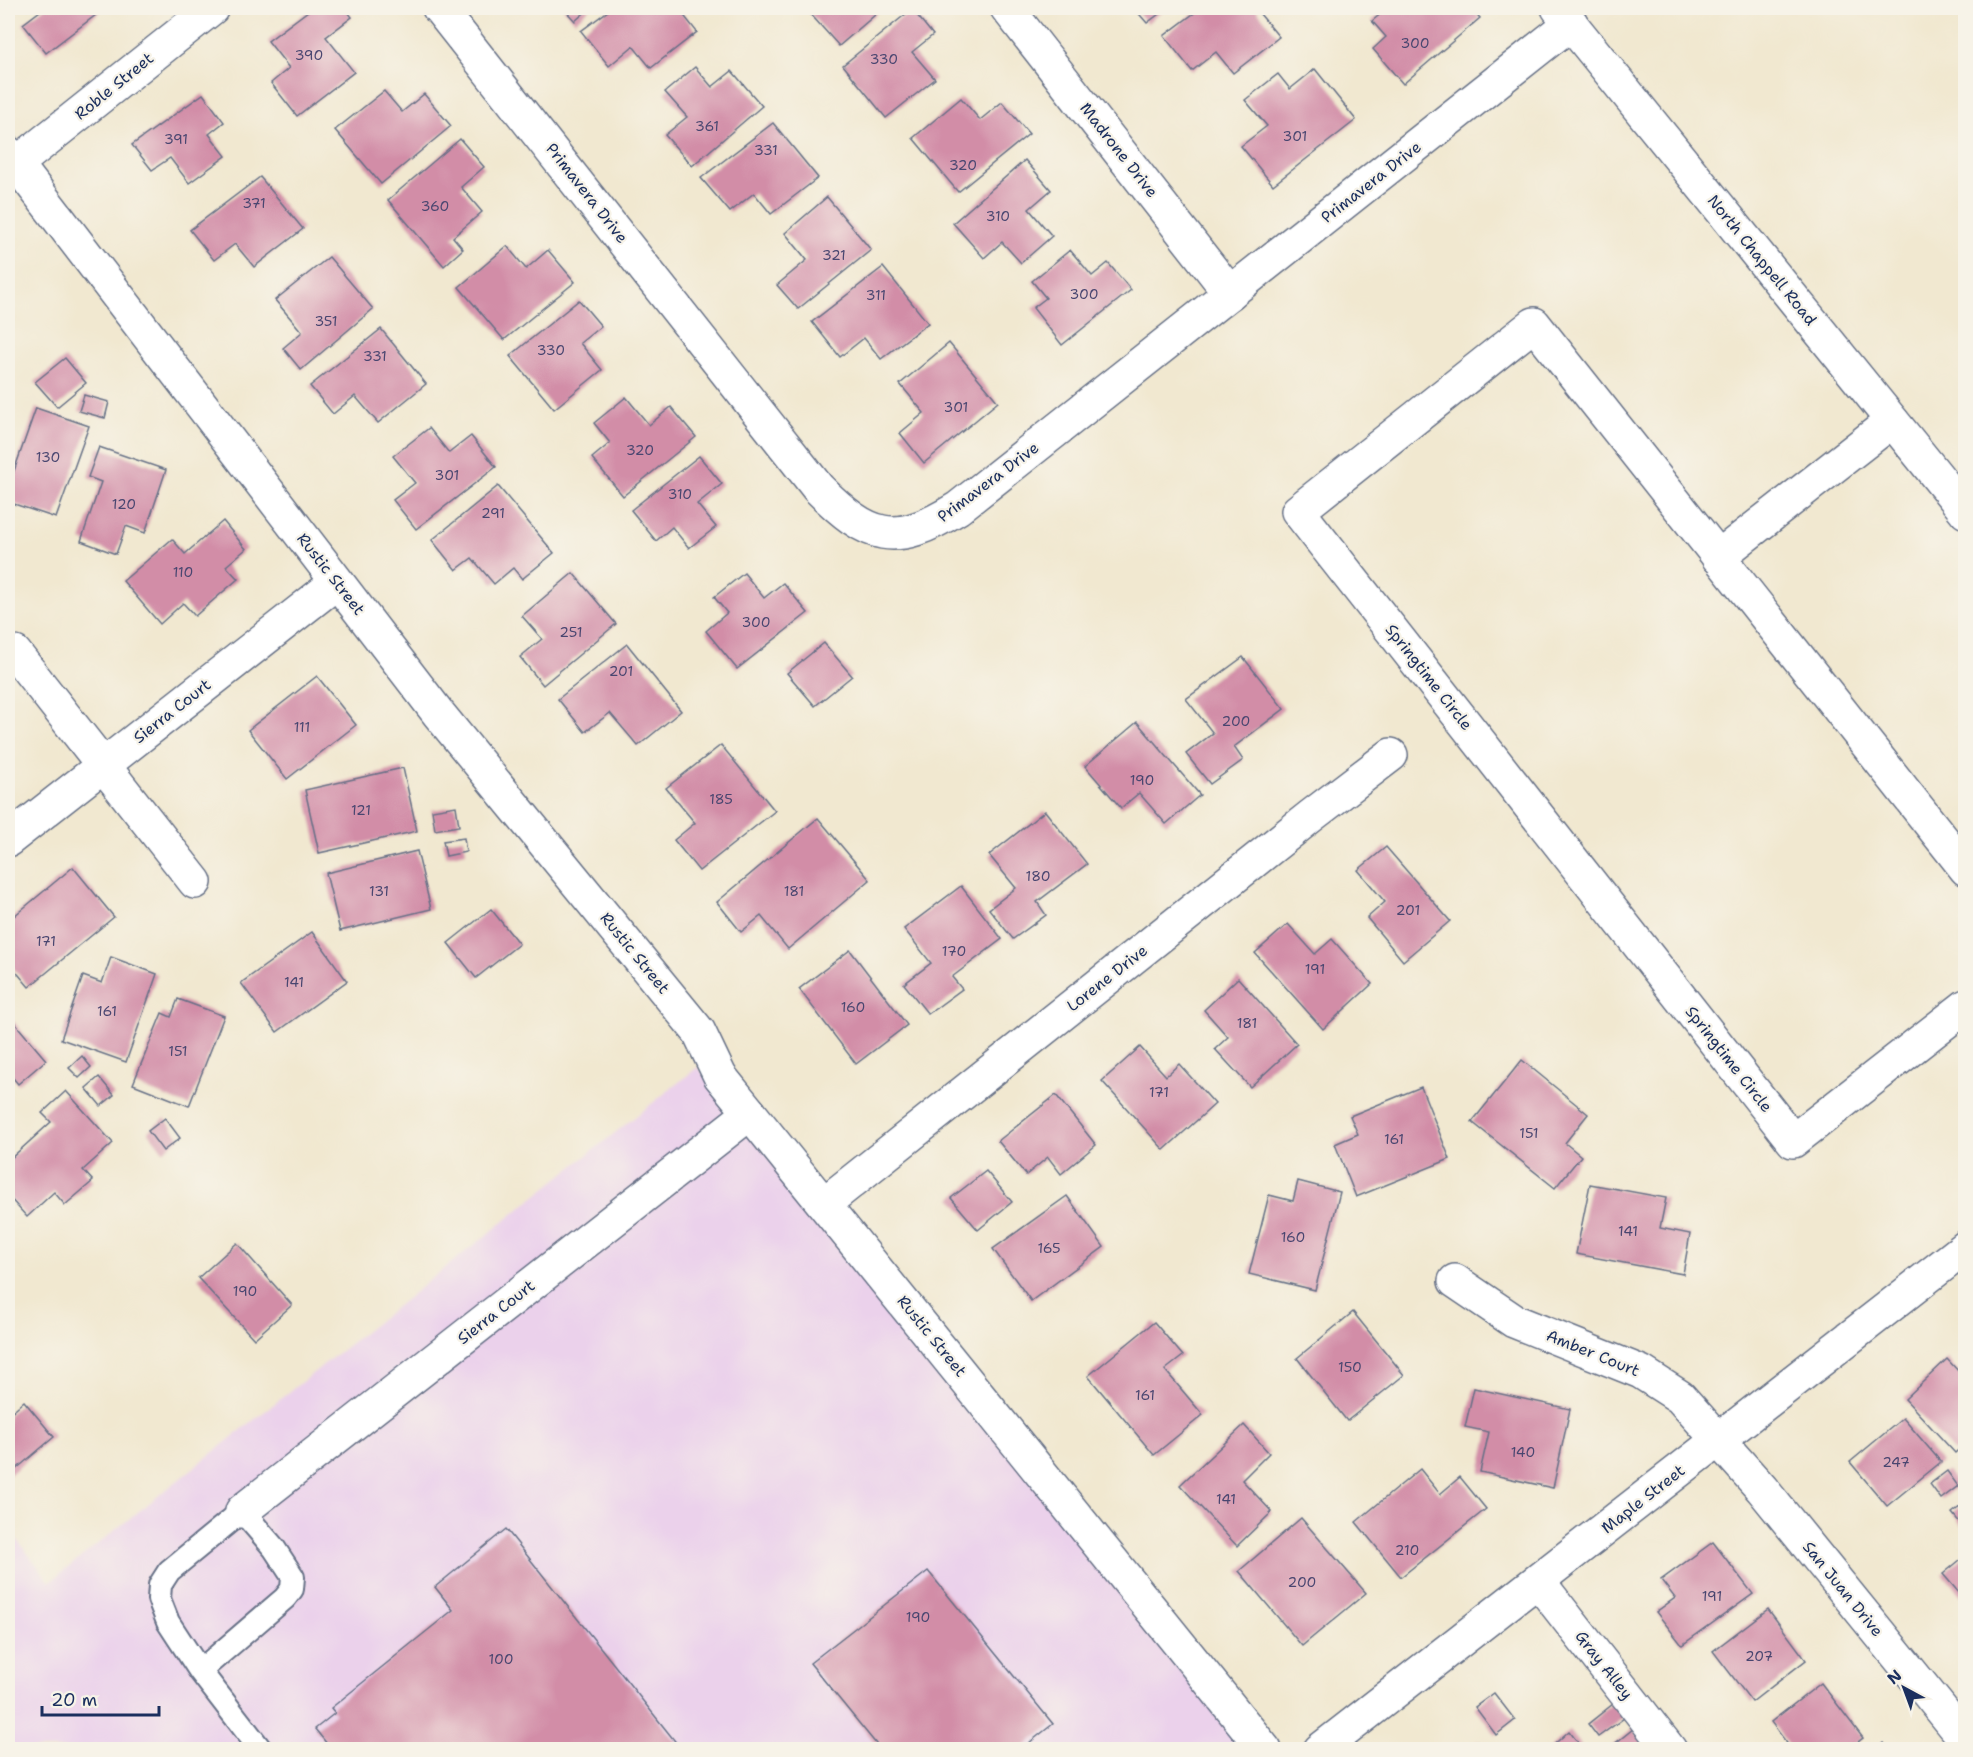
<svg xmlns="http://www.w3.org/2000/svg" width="1973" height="1757" viewBox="0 0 1973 1757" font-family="'Shantell Sans',sans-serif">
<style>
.built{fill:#ebd1eb}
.building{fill:#d28da7}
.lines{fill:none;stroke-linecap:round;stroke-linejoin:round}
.service-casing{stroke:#667086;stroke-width:26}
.minor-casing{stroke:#667086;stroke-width:36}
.service{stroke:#fff;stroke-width:22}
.minor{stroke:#fff;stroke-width:33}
.labels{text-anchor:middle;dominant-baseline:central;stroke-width:4.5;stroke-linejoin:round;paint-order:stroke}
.number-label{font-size:14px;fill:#494670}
.street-label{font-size:16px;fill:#1b2f5e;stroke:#f7f3e8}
</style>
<rect width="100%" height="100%" fill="#f7f3e8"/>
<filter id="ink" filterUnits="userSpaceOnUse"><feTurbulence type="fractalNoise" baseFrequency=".0167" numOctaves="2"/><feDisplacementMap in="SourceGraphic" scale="12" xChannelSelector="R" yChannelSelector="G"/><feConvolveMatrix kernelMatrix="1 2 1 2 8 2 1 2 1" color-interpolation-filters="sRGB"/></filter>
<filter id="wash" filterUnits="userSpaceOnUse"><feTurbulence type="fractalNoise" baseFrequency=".008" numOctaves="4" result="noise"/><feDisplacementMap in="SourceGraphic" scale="24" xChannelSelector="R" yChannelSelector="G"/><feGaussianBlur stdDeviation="1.35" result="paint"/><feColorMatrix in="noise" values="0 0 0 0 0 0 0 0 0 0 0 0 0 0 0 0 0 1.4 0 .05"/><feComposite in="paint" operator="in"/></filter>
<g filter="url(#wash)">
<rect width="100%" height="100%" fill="#f1e8d0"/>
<polygon class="built" points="698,1067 1257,1749 8,1749 8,1528 50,1582"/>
<g id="blocks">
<g class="building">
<polygon points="44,8 105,8 46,53 23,24"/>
<polygon points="312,8 345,8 352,17 326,37 354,72 297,116 271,83 289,68 268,41"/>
<polygon points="563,8 590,8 575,21"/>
<polygon points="612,8 678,8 697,32 651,68 633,46 609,66 581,31"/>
<polygon points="805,8 883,8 839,46"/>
<polygon points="1134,8 1167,8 1147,23"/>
<polygon points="1201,8 1255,8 1279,37 1233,73 1216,52 1192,71 1164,36"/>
<polygon points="1388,8 1426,8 1432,14 1439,8 1471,8 1480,18 1403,84 1373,49 1386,37 1372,21"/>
<polygon points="912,9 933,35 912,52 935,79 886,118 843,65"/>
<polygon points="695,67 712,87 732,71 762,106 692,166 665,135 687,117 665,92"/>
<polygon points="1315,69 1356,120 1273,185 1241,146 1267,126 1245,100 1278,74 1290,89"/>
<polygon points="384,91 402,112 424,94 451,126 381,184 335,130"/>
<polygon points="203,94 224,122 209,134 226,156 189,183 170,158 152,170 132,145"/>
<polygon points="961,98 980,120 1002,102 1029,134 958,192 913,138"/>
<polygon points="773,123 818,178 771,214 754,193 730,212 701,178"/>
<polygon points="460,139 484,167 461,187 482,212 453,237 463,249 444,266 388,200"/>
<polygon points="1025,160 1051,190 1029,209 1052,236 1021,263 1002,242 984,258 953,223"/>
<polygon points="260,177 303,229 254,267 235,244 214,260 190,230"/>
<polygon points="827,197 871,250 798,309 777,285 807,260 785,233"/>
<polygon points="507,246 526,269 548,250 575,282 504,340 459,287"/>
<polygon points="1070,250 1092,276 1108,263 1131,290 1062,345 1033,308 1046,298 1032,281"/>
<polygon points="329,257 373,309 301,370 283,348 302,332 275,300"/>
<polygon points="883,267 928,323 881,359 864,338 840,357 812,322"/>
<polygon points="579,300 601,326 580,343 602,370 554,409 510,356"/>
<polygon points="381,329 426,384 378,423 355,396 333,414 310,386"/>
<polygon points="949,343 998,402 924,463 900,433 924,413 900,384"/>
<polygon points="65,358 86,383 57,407 35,382"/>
<polygon points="84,395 109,402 105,418 79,411"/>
<polygon points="626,397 649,425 671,407 696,437 623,496 592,458 610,443 594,423"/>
<polygon points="36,408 89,426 56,518 8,502 8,488"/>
<polygon points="429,428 449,453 471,436 496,467 416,529 393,500 415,483 393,456"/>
<polygon points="99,447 166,470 145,533 126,526 116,554 81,541 101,482 88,477"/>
<polygon points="699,456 722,484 697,504 716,527 689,548 672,527 656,541 631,510"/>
<polygon points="498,486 554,553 522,579 513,568 494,584 472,558 456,570 432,540"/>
<polygon points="223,521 246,549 226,566 238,579 195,616 183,603 160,624 123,581 172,539 185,554"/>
<polygon points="573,573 616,624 543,685 520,657 542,639 522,616"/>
<polygon points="744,573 764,598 783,583 808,613 737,669 706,631 727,613 714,597"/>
<polygon points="824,643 852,676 815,706 787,673"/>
<polygon points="627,644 681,711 638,746 610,713 585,732 558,699"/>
<polygon points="1243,657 1284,709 1234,747 1243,760 1210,784 1186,754 1213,733 1186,699"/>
<polygon points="317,676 356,725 287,779 248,730"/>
<polygon points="1137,722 1200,795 1166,824 1139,793 1121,808 1085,766"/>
<polygon points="721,745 775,811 699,871 674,840 695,823 666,788"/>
<polygon points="403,768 417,831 319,853 305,790"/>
<polygon points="456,806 459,826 435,830 432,810"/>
<polygon points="1045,811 1087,864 1037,902 1046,915 1013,939 989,909 1016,888 989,855"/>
<polygon points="818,818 870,880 788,949 761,916 741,932 717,902"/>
<polygon points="464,838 466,852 446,856 443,841"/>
<polygon points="1386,847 1450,921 1403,961 1367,918 1385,902 1358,870"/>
<polygon points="417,851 431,909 340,931 326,873"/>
<polygon points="73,867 114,917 29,987 8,962 8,921"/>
<polygon points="961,886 1002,939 952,977 962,989 928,1014 904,984 931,963 904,929"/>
<polygon points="491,909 519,944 476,978 448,943"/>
<polygon points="1288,924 1315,954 1332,939 1372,984 1323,1029 1255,953"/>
<polygon points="312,932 347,981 277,1032 241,983"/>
<polygon points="850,950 907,1025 856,1064 799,989"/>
<polygon points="111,957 157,974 126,1062 61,1039 83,976 102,983"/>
<polygon points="1238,978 1297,1044 1250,1087 1215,1049 1228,1037 1204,1010"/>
<polygon points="178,999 224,1016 189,1106 133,1084 162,1013 171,1017"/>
<polygon points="8,1015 46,1060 18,1084 8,1072"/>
<polygon points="1140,1047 1166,1076 1179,1064 1215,1104 1164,1150 1102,1081"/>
<polygon points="82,1056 91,1067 79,1078 69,1068"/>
<polygon points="1522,1060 1588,1114 1565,1143 1581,1156 1555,1188 1472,1122"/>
<polygon points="99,1077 114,1095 101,1106 86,1088"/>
<polygon points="1421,1087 1450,1159 1356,1197 1335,1144 1358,1134 1350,1116"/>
<polygon points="66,1091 113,1143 83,1170 93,1181 65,1205 54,1192 27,1217 8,1196 8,1156 10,1159 51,1122 42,1113"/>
<polygon points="1056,1095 1096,1145 1061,1174 1048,1157 1026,1175 998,1141"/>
<polygon points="165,1118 180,1138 163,1151 148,1131"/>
<polygon points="986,1171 1012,1202 978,1230 951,1198"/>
<polygon points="1298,1181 1340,1192 1315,1290 1249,1274 1269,1195 1293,1201"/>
<polygon points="1590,1184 1666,1198 1660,1228 1690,1234 1683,1274 1576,1254"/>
<polygon points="1067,1196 1104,1247 1031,1301 993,1249"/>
<polygon points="237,1243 292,1305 254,1339 198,1278"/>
<polygon points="1353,1312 1404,1375 1347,1421 1297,1358"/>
<polygon points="1154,1322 1183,1356 1165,1370 1203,1415 1154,1455 1088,1376"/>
<polygon points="1947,1359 1961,1374 1966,1369 1966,1443 1955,1453 1905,1399"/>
<polygon points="1474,1388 1570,1409 1553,1488 1480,1472 1489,1432 1465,1427"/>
<polygon points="24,1401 54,1437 8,1476 8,1415"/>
<polygon points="1903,1418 1941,1462 1887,1506 1850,1462"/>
<polygon points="1244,1425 1269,1453 1242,1480 1272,1512 1237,1546 1180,1485"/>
<polygon points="1420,1469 1440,1494 1460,1477 1486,1509 1401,1577 1356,1522"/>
<polygon points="1947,1471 1958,1486 1941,1499 1930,1484"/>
<polygon points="1966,1502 1966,1530 1952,1513"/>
<polygon points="1301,1518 1366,1593 1302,1646 1239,1571"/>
<polygon points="506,1529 682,1750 332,1750 315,1729 335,1713 331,1708 453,1610 435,1587"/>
<polygon points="1713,1542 1753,1594 1682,1645 1656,1612 1675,1598 1661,1580"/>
<polygon points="1966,1555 1966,1601 1943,1574"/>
<polygon points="928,1571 1053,1724 1020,1750 881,1750 810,1663"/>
<polygon points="1768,1609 1806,1660 1752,1702 1713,1651"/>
<polygon points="1821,1683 1863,1738 1847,1750 1792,1750 1771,1722"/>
<polygon points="1494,1693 1515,1720 1496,1735 1475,1707"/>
<polygon points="1613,1704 1624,1718 1598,1737 1588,1724"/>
<polygon points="1633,1729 1650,1750 1615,1750 1612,1746"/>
<polygon points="1569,1731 1584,1750 1548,1750"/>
<polygon points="1478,1741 1485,1750 1469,1750"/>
<polygon points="1884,1743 1889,1750 1875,1750"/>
</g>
</g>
</g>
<g filter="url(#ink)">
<use href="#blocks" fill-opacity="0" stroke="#667086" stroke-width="1.5"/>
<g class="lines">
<defs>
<polyline id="service" points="200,1671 285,1598 292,1589 293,1577 274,1548 242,1511 169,1571 160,1585 159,1599 168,1622 200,1671 261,1750"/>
<g id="minor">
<path d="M439 8 818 488C869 539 894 548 958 508L1571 23"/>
<polyline points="1007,8 1230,293"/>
<polyline points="1558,8 1966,512"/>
<polyline points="8,153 438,713 699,1032 720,1076 1265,1750"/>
<polyline points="16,164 212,8"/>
<polyline points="1718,557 1892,421"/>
<polyline points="15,653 195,882"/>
<polyline points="8,840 337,582"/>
<polyline points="1966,869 1534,324 1298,511 1793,1141 1966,1006"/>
<polyline points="825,1203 1311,816 1391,755"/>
<polyline points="1455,1281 1514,1321 1641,1372 1680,1397 1762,1489 1966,1740"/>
<polyline points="242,1511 750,1113"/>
<polyline points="1538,1581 1670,1750"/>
<polyline points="1320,1750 1966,1247"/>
</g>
</defs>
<use href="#service" class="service-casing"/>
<use href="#minor" class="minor-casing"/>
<use href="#service" class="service"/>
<use href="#minor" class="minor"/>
</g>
</g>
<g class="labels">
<g class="number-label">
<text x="1415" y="43">300</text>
<text x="309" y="55">390</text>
<text x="884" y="59">330</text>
<text x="707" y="126">361</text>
<text x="1295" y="136">301</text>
<text x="176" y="139">391</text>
<text x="766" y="150">331</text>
<text x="963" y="165">320</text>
<text x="254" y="203">371</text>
<text x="435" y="206">360</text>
<text x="998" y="216">310</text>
<text x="834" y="255">321</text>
<text x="1084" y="294">300</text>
<text x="876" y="295">311</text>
<text x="326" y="321">351</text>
<text x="551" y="350">330</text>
<text x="375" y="356">331</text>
<text x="956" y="407">301</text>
<text x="640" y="450">320</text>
<text x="48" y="457">130</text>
<text x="447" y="475">301</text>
<text x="680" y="494">310</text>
<text x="124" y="504">120</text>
<text x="493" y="513">291</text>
<text x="183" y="572">110</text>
<text x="756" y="622">300</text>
<text x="571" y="632">251</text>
<text x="621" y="671">201</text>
<text x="1236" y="721">200</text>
<text x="302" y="727">111</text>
<text x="1142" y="780">190</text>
<text x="721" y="799">185</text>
<text x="361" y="810">121</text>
<text x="1038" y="876">180</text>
<text x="379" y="891">131</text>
<text x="794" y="891">181</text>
<text x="1408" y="910">201</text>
<text x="46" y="941">171</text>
<text x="954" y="951">170</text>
<text x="1315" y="969">191</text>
<text x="294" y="982">141</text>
<text x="853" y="1007">160</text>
<text x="107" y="1011">161</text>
<text x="1247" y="1023">181</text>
<text x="178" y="1051">151</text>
<text x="1159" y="1092">171</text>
<text x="1529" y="1133">151</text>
<text x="1394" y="1139">161</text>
<text x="1628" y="1231">141</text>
<text x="1293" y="1237">160</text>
<text x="1049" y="1248">165</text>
<text x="245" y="1291">190</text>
<text x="1350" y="1367">150</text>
<text x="1145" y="1395">161</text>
<text x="1523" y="1452">140</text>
<text x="1896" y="1462">247</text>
<text x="1226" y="1499">141</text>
<text x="1407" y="1550">210</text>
<text x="1302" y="1582">200</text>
<text x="1712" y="1596">191</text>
<text x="918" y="1617">190</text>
<text x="1759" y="1656">207</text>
<text x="501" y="1659">100</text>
</g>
<g class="street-label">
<text transform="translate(114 86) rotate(-39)">Roble Street</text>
<text transform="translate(1119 150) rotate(52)">Madrone Drive</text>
<text transform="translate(1371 182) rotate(-38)">Primavera Drive</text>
<text transform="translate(587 193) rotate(52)">Primavera Drive</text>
<text transform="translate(1762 260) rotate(51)">North Chappell Road</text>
<text transform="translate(988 482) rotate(-37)">Primavera Drive</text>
<text transform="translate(331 574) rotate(52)">Rustic Street</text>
<text transform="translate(1429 677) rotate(52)">Springtime Circle</text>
<text transform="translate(172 711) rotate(-38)">Sierra Court</text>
<text transform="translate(635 953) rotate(51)">Rustic Street</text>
<text transform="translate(1107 978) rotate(-38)">Lorene Drive</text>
<text transform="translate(1729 1059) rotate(52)">Springtime Circle</text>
<text transform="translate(496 1312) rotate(-38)">Sierra Court</text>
<text transform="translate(932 1336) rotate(51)">Rustic Street</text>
<text transform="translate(1593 1353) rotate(22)">Amber Court</text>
<text transform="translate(1643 1499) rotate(-38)">Maple Street</text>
<text transform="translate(1843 1589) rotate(51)">San Juan Drive</text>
<text transform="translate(1604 1665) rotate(52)">Gray Alley</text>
</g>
</g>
<rect width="1973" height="1757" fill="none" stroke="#f7f3e8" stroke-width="30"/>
<g transform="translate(1904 1688) rotate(319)" stroke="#f7f3e8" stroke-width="4.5" paint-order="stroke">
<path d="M0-4.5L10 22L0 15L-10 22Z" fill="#1b2f5e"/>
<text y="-9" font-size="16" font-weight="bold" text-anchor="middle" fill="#1b2f5e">N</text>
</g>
<path d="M42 1706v9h117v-9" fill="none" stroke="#1b2f5e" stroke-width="3"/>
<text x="51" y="1706" font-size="18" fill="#1b2f5e" stroke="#f7f3e8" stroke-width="4.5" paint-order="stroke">20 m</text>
</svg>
